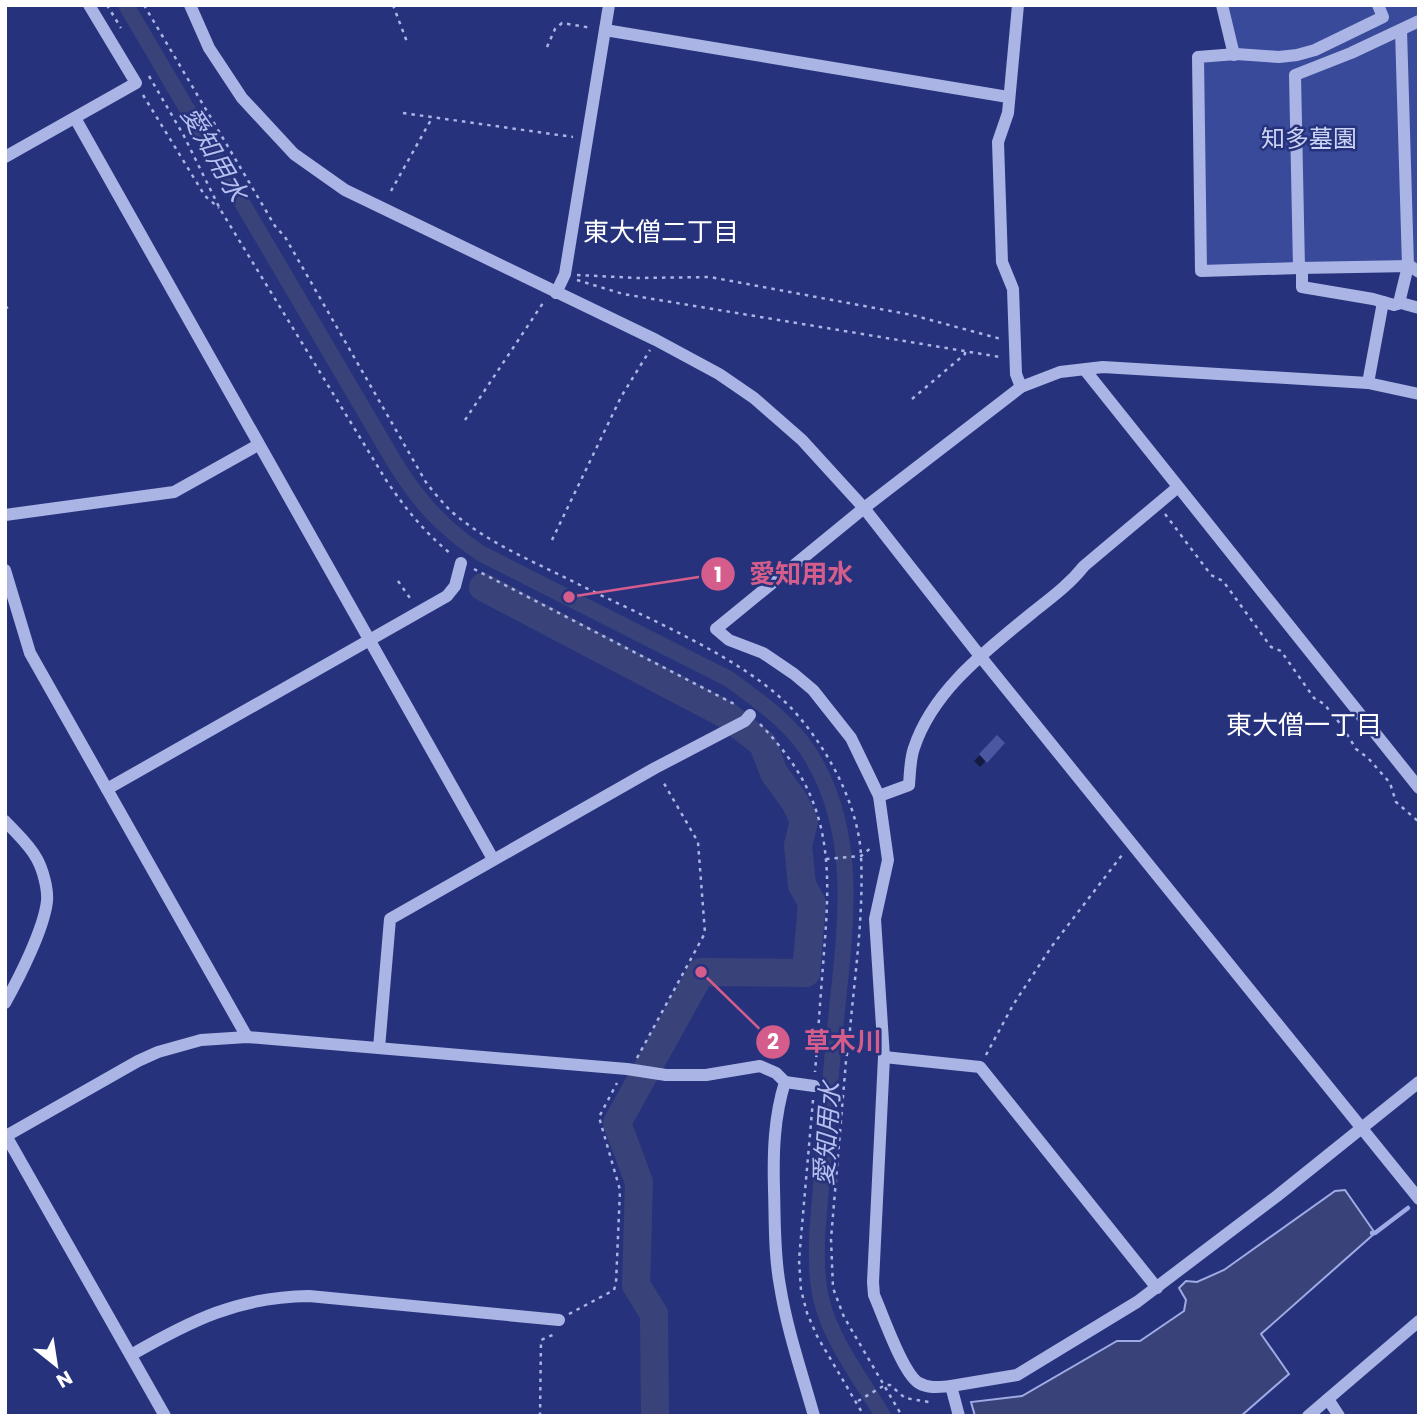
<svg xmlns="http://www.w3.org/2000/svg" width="1424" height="1421" viewBox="0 0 1424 1421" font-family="Poppins,'Noto Sans JP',sans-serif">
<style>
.green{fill:#394a9a}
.water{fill:#39437a;stroke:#9fabe5;stroke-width:2}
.shadow{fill:#0007}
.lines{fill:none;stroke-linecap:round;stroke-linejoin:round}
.stream{stroke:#9fabe5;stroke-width:4.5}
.canal{stroke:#39437a;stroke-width:16}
.river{stroke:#39437a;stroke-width:28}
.building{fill:#4a58a3}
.path{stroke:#aab4e5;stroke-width:2.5;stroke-dasharray:3.5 5;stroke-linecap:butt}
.minor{stroke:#aab4e5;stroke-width:12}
.labels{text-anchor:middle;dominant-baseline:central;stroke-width:5;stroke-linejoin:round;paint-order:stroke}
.park-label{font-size:24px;fill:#cdd4f4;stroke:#26337c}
.water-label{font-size:26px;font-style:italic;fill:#b6bfed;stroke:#26337c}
.neighbourhood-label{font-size:26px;fill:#fff;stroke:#26337c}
.leader{fill:none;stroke:#d45d8c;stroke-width:2.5}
.callout-dot{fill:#d45d8c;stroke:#26337c;stroke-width:2.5}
.mark-label{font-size:21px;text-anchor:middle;font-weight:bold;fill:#fff}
.callout-label{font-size:26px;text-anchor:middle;font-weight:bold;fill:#d45d8c;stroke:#26337c;stroke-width:5;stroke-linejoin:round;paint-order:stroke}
</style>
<rect width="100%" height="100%" fill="#26337c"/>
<polygon class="green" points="1227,5 1419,5 1419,277 1399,269 1205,275 1198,59 1239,53"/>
<polygon class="water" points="1345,1190 1375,1233 1261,1334 1289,1374 1241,1416 975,1416 971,1402 1022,1396 1117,1341 1140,1341 1184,1311 1186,1300 1179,1288 1186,1281 1197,1282 1224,1270 1335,1191"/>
<polygon class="shadow" points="997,738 1003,743 980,767 974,761"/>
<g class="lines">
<polyline class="stream" points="1372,1233 1375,1233 1408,1208"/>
<path class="canal" d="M126 5 395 463C419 502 442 527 480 553L729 679C759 701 794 725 813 759 864 846 842 946 834 1040 828 1106 822 1171 817 1237 817 1258 816 1281 822 1302 832 1342 862 1380 883 1416"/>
<polyline class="river" points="483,587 725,714 763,744 774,773 795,802 804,821 798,845 802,885 812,903 806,973 701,972 617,1123 639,1182 636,1285 654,1314 655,1416"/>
</g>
<polygon class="building" points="997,735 1005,743 987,763 979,754"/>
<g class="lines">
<g class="path">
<polyline points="107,5 121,28"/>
<path d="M144 5 275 226 285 237 427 484C435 493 443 504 452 512 489 544 537 563 580 585 644 617 745 658 793 710 812 731 828 755 840 780 851 803 860 831 861 856 864 917 854 980 849 1041L846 1061 831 1239 833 1288 844 1317 902 1416"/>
<polyline points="393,5 407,42"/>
<polyline points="547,47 555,29 562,23 592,28"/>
<path d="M149 76 184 136 220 209 386 480C405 508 424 532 451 554"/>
<polyline points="143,95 205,196 219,208"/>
<polyline points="403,113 573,137"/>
<polyline points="391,191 432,118"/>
<polyline points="577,275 638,278 710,277 912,315 1001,339"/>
<polyline points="577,280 623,294 1000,357"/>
<polyline points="5,309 8,307"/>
<polyline points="912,399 965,354 965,351"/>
<polyline points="465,420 545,300"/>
<polyline points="1165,514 1211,575 1223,581 1271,647 1281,651 1314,698 1324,704 1342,726 1356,749 1368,758 1390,783 1396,802 1419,822"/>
<polyline points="552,540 621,397 650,350"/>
<polyline points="474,569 738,706"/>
<polyline points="398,581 412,601"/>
<path d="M760 724C781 746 799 769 811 797 834 851 827 910 823 966 820 1001 818 1037 815 1072"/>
<polyline points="826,859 861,856 872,847"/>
<polyline points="986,1055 1013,1005 1052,946 1122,855"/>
<polyline points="637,1058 705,933 698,842 662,780"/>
<polyline points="813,1100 799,1260 801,1290 807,1313 817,1336 864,1416"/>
<polyline points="569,1314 614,1290 616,1283 620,1190 599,1117 617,1083"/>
<polyline points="858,1401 885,1385 890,1385 905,1398 929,1402"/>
<polyline points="540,1416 541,1340 555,1334"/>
</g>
<g class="minor">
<polyline points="190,5 209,48 242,98 294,154 345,190 656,340 719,374 754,398 802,440 864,508 980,656 1419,1199"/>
<polyline points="1018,5 1008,113 998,142 1002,262 1013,289 1016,374 1021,387"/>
<polyline points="1222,5 1234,55"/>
<polyline points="1419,21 1351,53 1295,75 1299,268 1410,266 1419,272"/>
<polyline points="605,30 1008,97"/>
<polyline points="75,118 493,859"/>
<polyline points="5,157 136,83 89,5"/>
<polyline points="1299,268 1201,271 1198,57 1236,54 1279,57 1297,55 1315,50 1383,17 1378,5"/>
<polyline points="1302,268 1302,287 1373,299 1394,305 1401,303 1419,308"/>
<polyline points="556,293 565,274 609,5"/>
<polyline points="1399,303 1408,266 1401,30"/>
<polyline points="1085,370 1419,788"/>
<polyline points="1368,383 1383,302"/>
<polyline points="5,515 174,492 258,445"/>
<polyline points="5,570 30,653 247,1037"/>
<polyline points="107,789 447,596 455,586 461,563"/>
<path d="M879 796 909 785C910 773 910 759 914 748 933 690 987 650 1032 613 1051 598 1069 585 1084 566L1178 487"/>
<path d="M5 821C16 833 29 844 37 859 43 870 48 889 47 901 44 929 19 978 5 1003"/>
<polyline points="379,1048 390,919 655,768 745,721 750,715"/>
<polyline points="884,1057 980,1067 1157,1288"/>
<polyline points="785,1082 814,1086"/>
<polyline points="5,1134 165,1416"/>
<path d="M6 1136 138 1061 158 1052 201 1040 247 1037 627 1069 666 1075H706L760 1066 776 1073 785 1082C774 1117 773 1153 774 1189 775 1221 774 1254 780 1286 787 1330 802 1373 814 1416"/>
<path d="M131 1355C192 1320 238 1297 309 1296L559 1320"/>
<polyline points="951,1386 1017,1375 1137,1302 1277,1196 1419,1082"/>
<polyline points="1328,1399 1339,1416"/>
<path d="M959 1416 951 1386C940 1387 929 1389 919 1383 903 1374 883 1315 874 1295L873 1282 884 1057 875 919 888 860 879 796 851 738 813 690 794 674 763 653 729 640 716 629 864 508 1021 387 1060 372 1103 367 1368 383 1419 394"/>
<polyline points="1308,1416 1419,1321"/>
</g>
</g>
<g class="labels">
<g class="park-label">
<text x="1309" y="138">知多墓園</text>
</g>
<g class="water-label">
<text transform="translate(214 154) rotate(60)">愛知用水</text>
<text transform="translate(827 1134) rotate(-86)">愛知用水</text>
</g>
<g class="neighbourhood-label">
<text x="661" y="232">東大僧二丁目</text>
<text x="1304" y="725">東大僧一丁目</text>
</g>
</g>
<path class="leader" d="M569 597L718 574M701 972L773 1042"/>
<g class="callout-dot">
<circle cx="569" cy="597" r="7"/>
<circle cx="701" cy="972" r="7"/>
<circle cx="718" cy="574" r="18"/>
<circle cx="773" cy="1042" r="18"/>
</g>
<g class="mark-label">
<text x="718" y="582">1</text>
<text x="773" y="1049">2</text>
</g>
<g class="callout-label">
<text x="801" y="583">愛知用水</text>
<text x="843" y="1051">草木川</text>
</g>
<rect width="1424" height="1421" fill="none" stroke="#ffffff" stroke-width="14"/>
<g transform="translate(56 1365) rotate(150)" stroke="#26337c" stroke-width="5" paint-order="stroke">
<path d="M0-5L12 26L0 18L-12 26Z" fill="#ffffff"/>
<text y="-10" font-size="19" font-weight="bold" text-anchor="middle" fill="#ffffff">N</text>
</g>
</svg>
